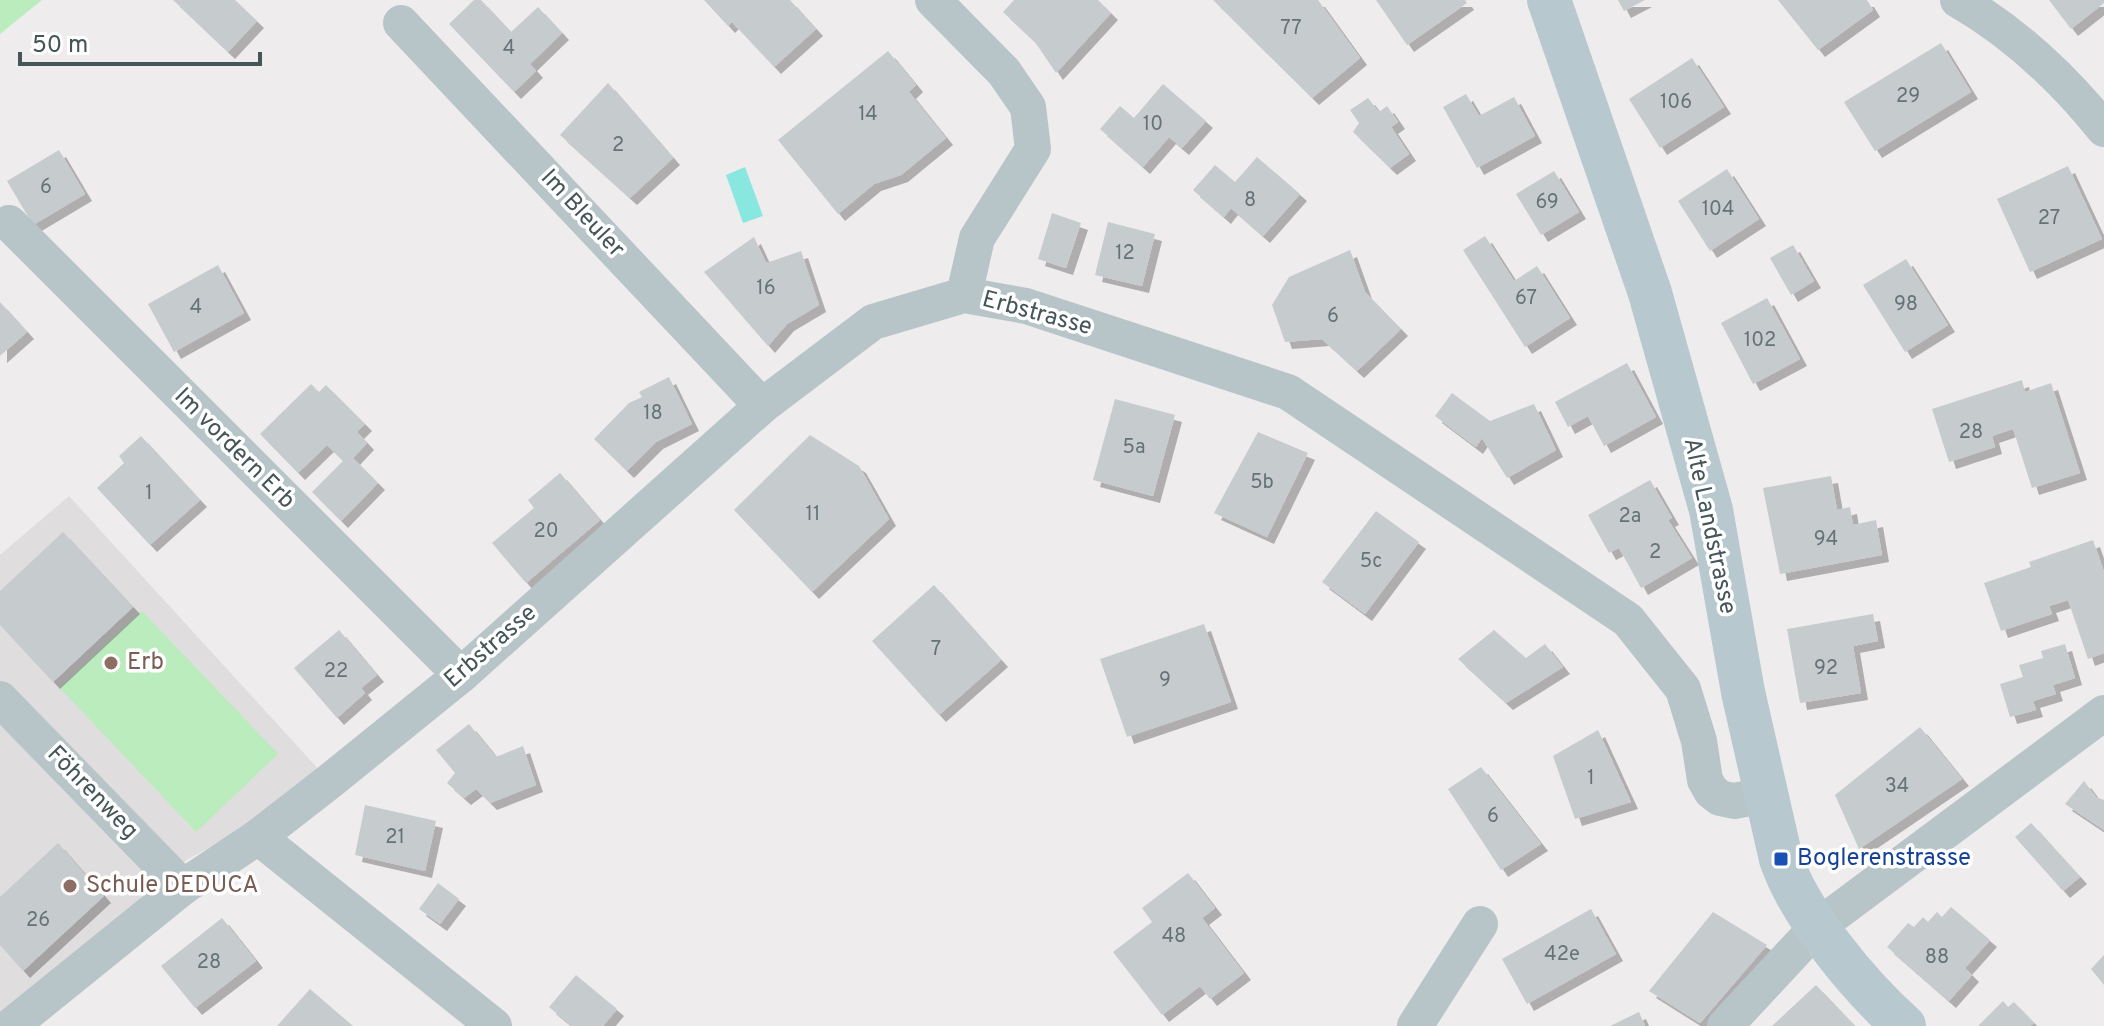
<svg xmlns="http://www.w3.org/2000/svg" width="2104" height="1026" viewBox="0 0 2104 1026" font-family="Overpass,sans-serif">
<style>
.education{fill:#e0ddde}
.green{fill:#baecbe}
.water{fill:#88e8e0}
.building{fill:#c6cbce;filter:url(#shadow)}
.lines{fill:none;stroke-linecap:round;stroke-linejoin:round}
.street{stroke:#b7c5c8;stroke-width:36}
.secondary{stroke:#b7c9ce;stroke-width:44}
.education-dot{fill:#8d6e63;stroke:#fff;stroke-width:3}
.transit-dot{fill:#1a4fb4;stroke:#fff;stroke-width:3}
.labels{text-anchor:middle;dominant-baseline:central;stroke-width:7;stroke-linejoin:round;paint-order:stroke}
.number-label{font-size:20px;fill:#657276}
.street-label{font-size:24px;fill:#455558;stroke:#fff}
.education-label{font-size:24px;fill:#785e54;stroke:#fff;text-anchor:start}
.transit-label{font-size:24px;fill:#164399;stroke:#fff;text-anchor:start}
</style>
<defs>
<filter id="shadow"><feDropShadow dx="7" dy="7" stdDeviation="0" flood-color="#0004"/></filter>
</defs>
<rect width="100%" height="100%" fill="#efeced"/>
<polygon class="education" points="69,496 321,772 248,827 188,859 0,1024 0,555"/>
<g class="green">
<polygon points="0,0 42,0 0,34"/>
<polygon points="142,611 278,754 196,832 60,688"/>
</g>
<polygon class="water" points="745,167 763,216 743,223 726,175"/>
<g class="building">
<polygon points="173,0 235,0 257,21 228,52"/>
<polygon points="474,0 481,0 511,32 538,7 562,33 530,64 536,71 514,92 449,24"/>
<polygon points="704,0 790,0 816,29 774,67 732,22 728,26"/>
<polygon points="1014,0 1098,0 1111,13 1056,73 1035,42 1003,12"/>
<polygon points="1213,0 1318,0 1360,58 1312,98"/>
<polygon points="1376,0 1465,0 1467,3 1407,45"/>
<polygon points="1618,0 1645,0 1624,11"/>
<polygon points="1778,0 1867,0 1873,10 1818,50"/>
<polygon points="2049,0 2104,0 2104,3 2071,29"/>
<polygon points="1941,43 1971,92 1875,151 1844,102"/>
<polygon points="888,51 916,85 909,92 946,138 901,175 874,184 838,214 778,140"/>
<polygon points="1692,58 1724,107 1660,148 1629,99"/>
<polygon points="608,83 673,158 630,198 560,135"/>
<polygon points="1163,84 1206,121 1182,148 1169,137 1143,167 1100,129 1120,106 1134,118"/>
<polygon points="1466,94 1479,116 1514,97 1535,136 1477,168 1443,107"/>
<polygon points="1368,98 1379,112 1387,106 1398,122 1391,127 1409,154 1390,168 1353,132 1359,123 1350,110"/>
<polygon points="59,150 85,194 33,225 7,181"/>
<polygon points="1257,157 1300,194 1263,236 1231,208 1224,217 1193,190 1215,165 1235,182"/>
<polygon points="2068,166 2102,239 2030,272 1997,199"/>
<polygon points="1727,169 1759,219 1710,251 1678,201"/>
<polygon points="1554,171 1579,212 1541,235 1516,194"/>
<polygon points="1052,213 1081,223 1066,268 1038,259"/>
<polygon points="1108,222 1155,234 1142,286 1095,275"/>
<polygon points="1485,236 1514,281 1537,266 1570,318 1525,347 1463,250"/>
<polygon points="754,237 766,263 801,251 819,305 787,324 768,346 704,272"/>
<polygon points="1793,245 1814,281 1791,295 1770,258"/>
<polygon points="1350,250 1365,292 1401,329 1357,371 1322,339 1285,342 1272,305 1289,277"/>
<polygon points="1906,259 1948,325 1905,352 1863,285"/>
<polygon points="218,265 244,313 174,352 148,304"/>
<polygon points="1767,298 1800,359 1753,384 1721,323"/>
<polygon points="0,302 27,332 0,356"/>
<polygon points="1627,363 1656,417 1604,446 1588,416 1568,427 1555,402"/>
<polygon points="669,377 692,424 656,442 627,471 594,439 629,403 642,397 639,392"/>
<polygon points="2022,380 2025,392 2051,383 2080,473 2032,488 2013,429 1992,436 1995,447 1949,462 1932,409"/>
<polygon points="311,384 319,392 326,385 365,424 357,432 367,443 353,458 378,483 341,521 312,492 343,461 327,445 298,473 260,434"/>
<polygon points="1452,393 1490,421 1534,404 1556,450 1507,478 1482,438 1476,447 1435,416"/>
<polygon points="1115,399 1175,415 1153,496 1093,480"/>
<polygon points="1258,432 1308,453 1267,537 1214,513"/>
<polygon points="810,435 859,466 889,519 812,592 734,510"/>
<polygon points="141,436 200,500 150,545 97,488 124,463 119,456"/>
<polygon points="560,473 600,520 526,583 492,543 534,508 528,500"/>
<polygon points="1831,476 1837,510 1850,507 1853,525 1876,520 1882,555 1780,574 1763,488"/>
<polygon points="1650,480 1672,518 1668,520 1692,558 1641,588 1619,548 1609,553 1588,515"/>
<polygon points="1376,511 1419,542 1365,614 1322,582"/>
<polygon points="63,532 133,607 53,682 0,625 0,591"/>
<polygon points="2093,540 2104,572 2104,653 2088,659 2068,600 2049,606 2052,614 2001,631 1984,583 2031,567 2029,562"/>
<polygon points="934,585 1001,660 939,715 872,641"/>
<polygon points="1873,614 1878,641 1853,646 1861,693 1800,703 1787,629"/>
<polygon points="1204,624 1231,702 1127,737 1100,659"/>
<polygon points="339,630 377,675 361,688 365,693 337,718 294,668"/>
<polygon points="1494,630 1526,658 1545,644 1563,667 1506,703 1458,659"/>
<polygon points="2065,644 2075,678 2053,685 2056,694 2033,701 2036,710 2010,717 2000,684 2023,677 2019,665 2043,658 2041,651"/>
<polygon points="469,724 496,757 523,746 536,785 490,803 476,789 464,798 447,783 455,773 436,750"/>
<polygon points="1920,727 1962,779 1859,849 1835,795"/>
<polygon points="1598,730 1631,802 1575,819 1553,756"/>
<polygon points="1481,767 1541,844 1501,870 1448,789"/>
<polygon points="2084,781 2096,797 2104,800 2104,830 2065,804"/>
<polygon points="365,805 436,821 425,871 355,855"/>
<polygon points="2031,823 2080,877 2063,891 2015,837"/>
<polygon points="58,843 104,896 23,971 0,945 0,897"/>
<polygon points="1188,873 1215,908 1202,918 1244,973 1210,999 1200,986 1162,1015 1113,952 1152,922 1142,908"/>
<polygon points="438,883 459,899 440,924 419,909"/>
<polygon points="1951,907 1990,940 1965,968 1972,975 1949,1001 1887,947 1908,923 1914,927 1923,917 1928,922 1937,912 1942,917"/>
<polygon points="1591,909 1616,954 1527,1004 1502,959"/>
<polygon points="1713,912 1767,945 1700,1023 1649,991"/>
<polygon points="222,918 256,961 195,1008 161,966"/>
<polygon points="2104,955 2104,985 2091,969"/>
<polygon points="576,975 617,1009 603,1026 572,1026 549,1007"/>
<polygon points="1816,985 1855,1026 1772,1026"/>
<polygon points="310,989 353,1026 277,1026"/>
<polygon points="2003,1001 2008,1007 2014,1002 2034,1023 2030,1026 1978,1026"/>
<polygon points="1639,1012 1645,1026 1610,1026"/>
</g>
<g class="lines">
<g class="street">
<polyline points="933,0 1004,72 1028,107 1033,149 977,238 964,295"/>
<path d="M1958 0C2015 33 2063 78 2104 129"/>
<polyline points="401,23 762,406"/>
<polyline points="9,223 461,675"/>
<polyline points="0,699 183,887"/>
<polyline points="258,837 494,1026"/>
<polyline points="11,1026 183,887 258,837 330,781 461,675 762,406 873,322 964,295 1026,306 1288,392 1628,620 1683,689 1699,741 1705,780 1711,791 1720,798 1734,801 1766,795"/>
<polyline points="1415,1026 1480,924"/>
<polyline points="1725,1026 1817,927 2104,713"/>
</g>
<path class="secondary" d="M1549 0 1650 293 1711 510 1743 692 1781 859C1800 915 1860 987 1904 1026"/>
</g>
<g class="education-dot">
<circle cx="111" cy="663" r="8"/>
<circle cx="70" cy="886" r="8"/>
</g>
<rect class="transit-dot" x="1773" y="851" width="16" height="16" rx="4"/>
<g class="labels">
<g class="number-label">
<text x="1291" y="29">77</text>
<text x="509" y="49">4</text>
<text x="1908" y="97">29</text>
<text x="1676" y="103">106</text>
<text x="868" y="115">14</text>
<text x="1153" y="125">10</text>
<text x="618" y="146">2</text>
<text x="46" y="188">6</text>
<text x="1250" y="201">8</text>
<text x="1547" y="203">69</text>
<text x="1718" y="210">104</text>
<text x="2049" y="219">27</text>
<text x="1125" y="254">12</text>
<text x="766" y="289">16</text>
<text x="1526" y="299">67</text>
<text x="1906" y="305">98</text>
<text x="196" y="308">4</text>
<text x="1333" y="317">6</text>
<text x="1760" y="341">102</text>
<text x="653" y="414">18</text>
<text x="1971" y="433">28</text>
<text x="1134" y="448">5a</text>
<text x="1262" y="483">5b</text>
<text x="149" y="494">1</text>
<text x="813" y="515">11</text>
<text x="1630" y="517">2a</text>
<text x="546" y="532">20</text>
<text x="1826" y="540">94</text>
<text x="1655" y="553">2</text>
<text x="1371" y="562">5c</text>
<text x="936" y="650">7</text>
<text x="1826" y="669">92</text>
<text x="336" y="672">22</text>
<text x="1165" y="681">9</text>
<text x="1591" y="779">1</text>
<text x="1897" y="787">34</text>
<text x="1493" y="817">6</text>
<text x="395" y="838">21</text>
<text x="38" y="921">26</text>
<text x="1174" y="937">48</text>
<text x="1562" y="955">42e</text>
<text x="1937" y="958">88</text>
<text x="209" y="963">28</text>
</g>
<g class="street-label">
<text transform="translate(582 214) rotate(47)">Im Bleuler</text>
<text transform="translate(1037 314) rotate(15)">Erbstrasse</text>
<text transform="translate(234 449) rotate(45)">Im vordern Erb</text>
<text transform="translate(1709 526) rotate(78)">Alte Landstrasse</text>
<text transform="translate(491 647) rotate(-41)">Erbstrasse</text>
<text transform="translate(92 793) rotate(46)">Föhrenweg</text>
</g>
<g class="education-label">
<text x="127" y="663">Erb</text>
<text x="86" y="886">Schule DEDUCA</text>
</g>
<g class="transit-label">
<text x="1797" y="859">Boglerenstrasse</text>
</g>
</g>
<path d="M20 52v12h240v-12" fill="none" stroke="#455558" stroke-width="4"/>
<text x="32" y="52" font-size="24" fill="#455558" stroke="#ffffff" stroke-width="6" paint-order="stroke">50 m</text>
</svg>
